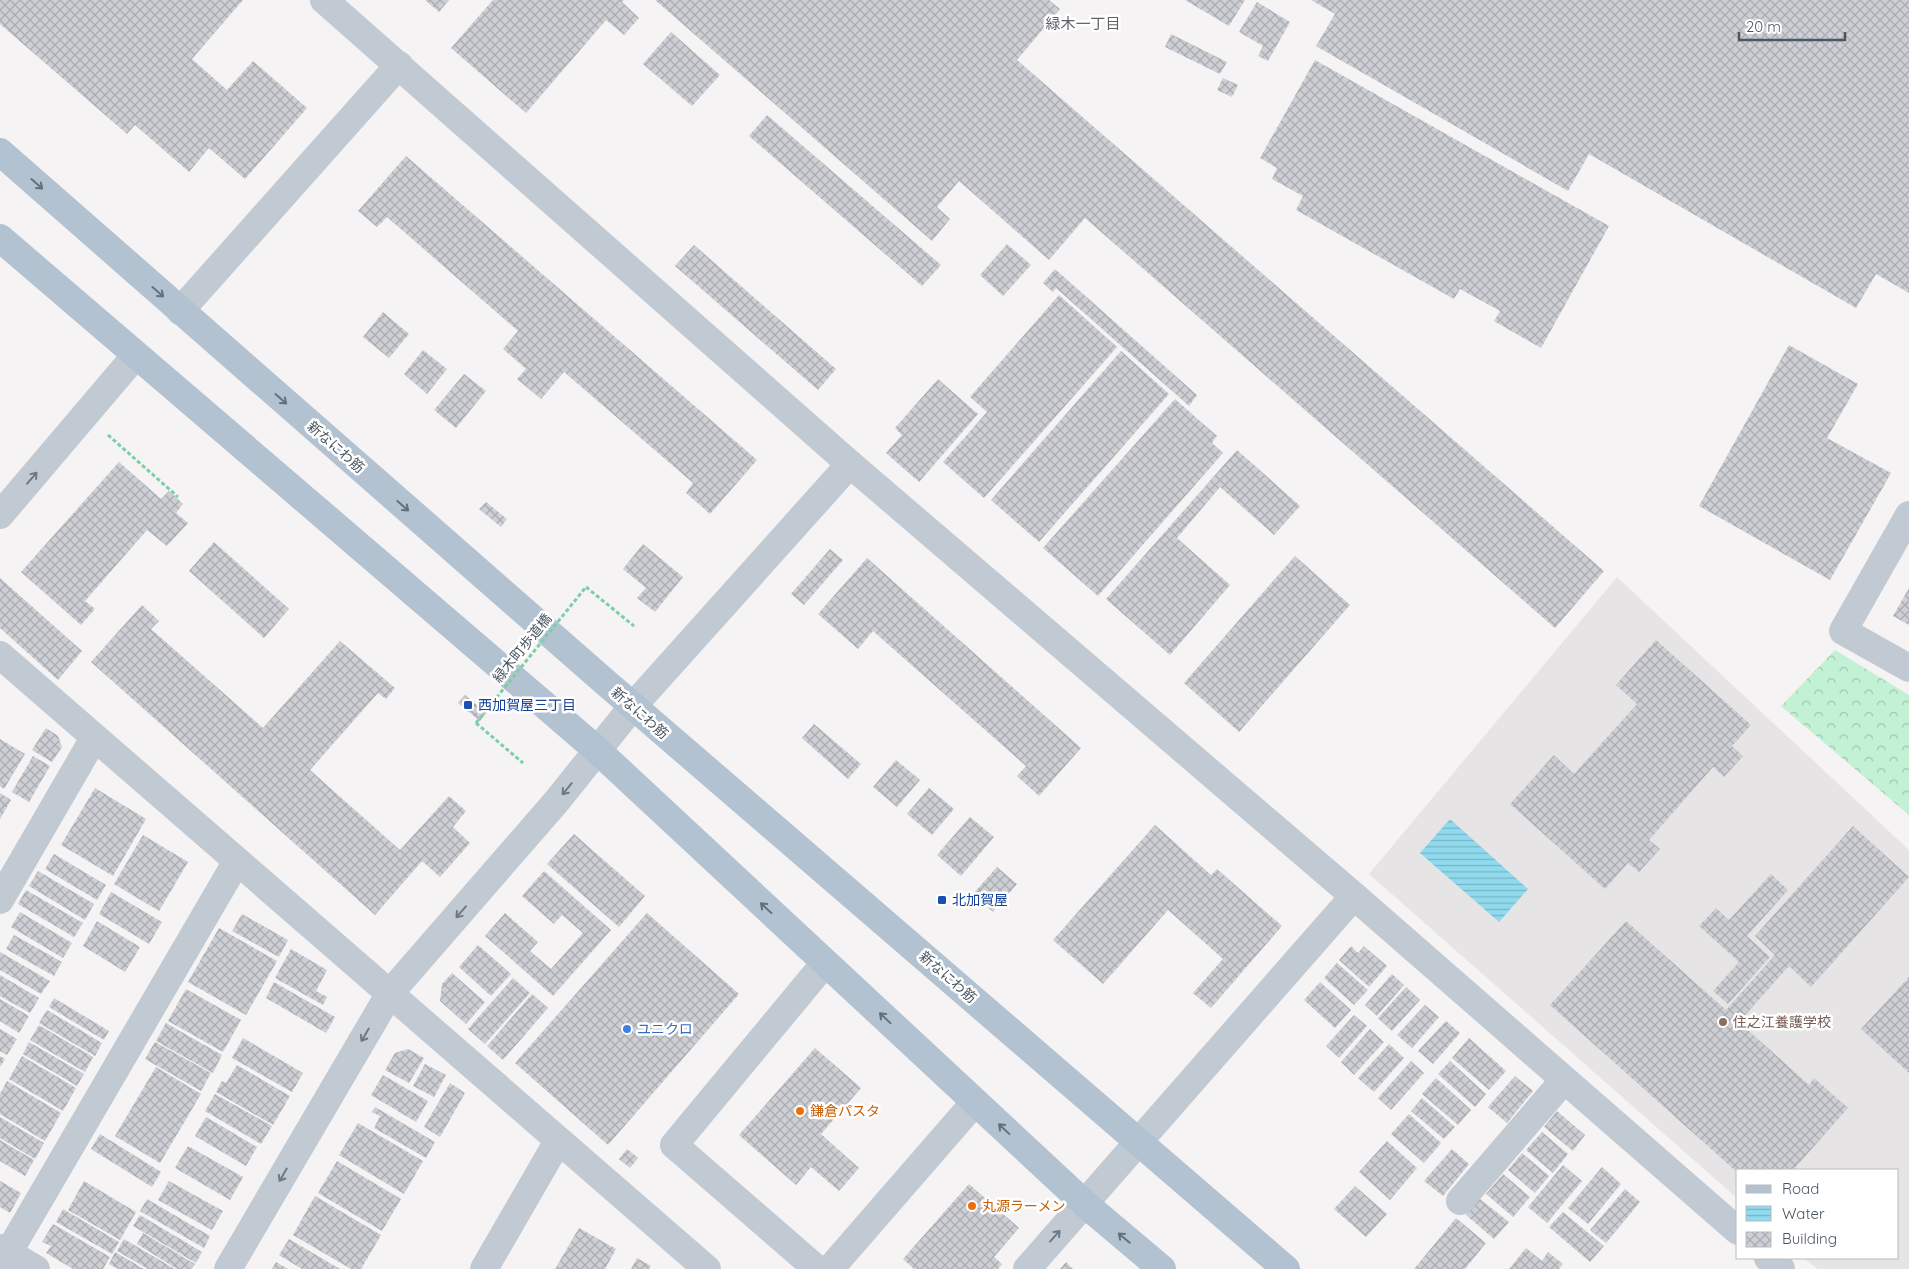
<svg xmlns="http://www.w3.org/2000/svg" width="1909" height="1269" viewBox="0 0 1909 1269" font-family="Quicksand,'Noto Sans JP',sans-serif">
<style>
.education{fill:#e6e4e5}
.forest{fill:url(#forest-crowns)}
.water{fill:url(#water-rules)}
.building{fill:url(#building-cross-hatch)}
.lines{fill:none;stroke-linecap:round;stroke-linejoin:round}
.path{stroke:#7ad0a6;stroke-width:3;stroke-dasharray:4 2.5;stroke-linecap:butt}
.minor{stroke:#c1cad2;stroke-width:28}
.major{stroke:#b3c2d1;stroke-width:28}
.path-bridge{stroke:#7ad0a6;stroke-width:3;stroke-dasharray:4 2.5;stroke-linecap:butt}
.oneway{stroke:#64717d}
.oneway2{stroke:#6e7983}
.transit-dot{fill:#1a4fb4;stroke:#fff;stroke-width:2}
.education-dot{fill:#8d6e63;stroke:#fff;stroke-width:2}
.shop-dot{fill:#3f7fe0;stroke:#fff;stroke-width:2}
.food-dot{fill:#e8710a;stroke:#fff;stroke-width:2}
.labels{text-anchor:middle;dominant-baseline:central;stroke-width:5;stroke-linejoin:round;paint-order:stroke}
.street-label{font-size:14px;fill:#4a5661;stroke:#fff}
.transit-label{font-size:14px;fill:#164399;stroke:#fff;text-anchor:start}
.education-label{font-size:14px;fill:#785e54;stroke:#fff;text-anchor:start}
.shop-label{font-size:14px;fill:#366cbe;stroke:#fff;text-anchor:start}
.food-label{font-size:14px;fill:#c56008;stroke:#fff;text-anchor:start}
.neighbourhood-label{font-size:15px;fill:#5f6368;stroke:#fff}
</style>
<defs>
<pattern id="forest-crowns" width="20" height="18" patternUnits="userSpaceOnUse" patternTransform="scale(1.25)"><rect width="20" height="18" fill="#c3f1d5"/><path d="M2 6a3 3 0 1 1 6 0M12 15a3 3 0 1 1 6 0" fill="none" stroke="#a0c6b0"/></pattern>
<pattern id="water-rules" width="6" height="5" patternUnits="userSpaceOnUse" patternTransform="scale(1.25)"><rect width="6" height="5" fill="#90daee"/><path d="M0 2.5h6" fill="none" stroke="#78b4c4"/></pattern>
<pattern id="building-cross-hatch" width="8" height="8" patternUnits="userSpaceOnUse" patternTransform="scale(1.25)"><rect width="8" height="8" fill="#cdcfd5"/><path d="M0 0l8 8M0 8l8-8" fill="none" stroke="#a8abb0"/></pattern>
</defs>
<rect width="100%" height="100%" fill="#f5f3f3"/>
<polygon class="education" points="1617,577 1909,850 1909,1269 1817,1269 1804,1258 1898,1258 1898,1170 1738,1170 1738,1199 1369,874"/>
<polygon class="forest" points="1835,650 1909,695 1909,815 1781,706"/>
<polygon class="water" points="1450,819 1528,889 1499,922 1420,853"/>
<g class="building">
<polygon points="0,0 243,0 192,59 227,90 253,61 307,108 245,179 209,148 189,172 135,125 127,134 0,24"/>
<polygon points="425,0 449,0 439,12"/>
<polygon points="493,0 624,0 622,2 639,18 624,35 606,20 526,113 451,48"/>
<polygon points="655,0 1049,0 1060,9 1017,60 1604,571 1555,628 1085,218 1049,260 959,181 937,207 950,219 932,241"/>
<polygon points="1185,0 1245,0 1229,26"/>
<polygon points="1311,0 1909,0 1909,293 1876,274 1856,308 1589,154 1568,191 1316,46 1335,14"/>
<polygon points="1257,2 1290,22 1268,61 1258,56 1263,46 1239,32"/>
<polygon points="671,32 720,75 692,106 643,64"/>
<polygon points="1171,34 1227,62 1220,74 1165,47"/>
<polygon points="1315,60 1609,226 1541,348 1494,321 1500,311 1460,289 1454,299 1296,210 1303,196 1272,179 1277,168 1260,158"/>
<polygon points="1223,78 1238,85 1232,97 1217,90"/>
<polygon points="767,115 941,265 922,286 749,136"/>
<polygon points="406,156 757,460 710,514 686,493 693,483 564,372 541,399 517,379 526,369 503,349 518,331 387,217 377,227 358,211"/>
<polygon points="1007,244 1031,265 1003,296 980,275"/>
<polygon points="694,245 836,369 818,390 675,266"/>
<polygon points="1055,269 1197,395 1189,406 1056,288 1053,292 1043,283"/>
<polygon points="1059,295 1117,347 984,498 943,462 987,412 970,397"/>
<polygon points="383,312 409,334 389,358 363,337"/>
<polygon points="1789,345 1858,384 1827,438 1891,473 1830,580 1699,506"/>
<polygon points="423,350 447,369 427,394 404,374"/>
<polygon points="1121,351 1169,394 1039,542 991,500"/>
<polygon points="464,374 486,391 456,428 434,410"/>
<polygon points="938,379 978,414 919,482 886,453 902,435 895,428"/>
<polygon points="1175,399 1217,436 1212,443 1223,453 1098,596 1043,548"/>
<polygon points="1237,450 1300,506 1274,535 1220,487 1177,538 1230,585 1170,655 1106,599"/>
<polygon points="119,462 161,499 169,491 176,497 183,504 176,513 188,523 167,546 147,530 85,601 95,609 81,625 21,572"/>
<polygon points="486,502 507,519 501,527 479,509"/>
<polygon points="214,542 289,609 264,638 189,571"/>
<polygon points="643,544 683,577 655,612 637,598 646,588 623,569"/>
<polygon points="830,549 843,560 804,605 791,594"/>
<polygon points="1295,556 1350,605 1239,732 1184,683"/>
<polygon points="867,558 1081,748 1039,796 1017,776 1026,766 873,631 858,649 818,614"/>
<polygon points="0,578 82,651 58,680 0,628"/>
<polygon points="1909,588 1909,625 1893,616"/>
<polygon points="142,605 159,621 151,629 263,728 340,641 395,688 386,699 378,693 310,770 400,850 449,796 466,811 453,827 470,843 440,877 422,861 375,915 91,662"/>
<polygon points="1656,640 1751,725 1732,746 1743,756 1724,777 1713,767 1649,840 1660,849 1639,872 1628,863 1605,889 1510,804 1554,755 1574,774 1637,704 1616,685"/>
<polygon points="465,695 486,713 480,721 458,703"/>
<polygon points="814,724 861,764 848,779 802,738"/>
<polygon points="46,728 58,736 62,747 52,762 32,750"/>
<polygon points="0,739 25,754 4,789 0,786"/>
<polygon points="33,756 50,766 29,802 12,792"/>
<polygon points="896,760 920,780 897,807 873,787"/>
<polygon points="95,788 146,819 113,876 61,845"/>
<polygon points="929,788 954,809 932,835 907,814"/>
<polygon points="0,793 11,800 0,819"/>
<polygon points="970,817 994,837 961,876 937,855"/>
<polygon points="1155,825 1211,875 1217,869 1282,926 1211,1008 1193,993 1223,959 1168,910 1103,984 1053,940"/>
<polygon points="1853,826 1909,877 1811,987 1789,966 1739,1022 1809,1085 1814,1078 1848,1108 1793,1170 1738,1170 1738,1173 1550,1005 1626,921 1726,1010 1775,955 1755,936"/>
<polygon points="574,834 645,896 619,927 547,864"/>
<polygon points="143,835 188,862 159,911 114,884"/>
<polygon points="54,854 106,885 97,900 45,869"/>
<polygon points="997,867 1017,884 993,912 973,894"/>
<polygon points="38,871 94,904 85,920 29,886"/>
<polygon points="544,871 611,930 553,996 485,936 505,913 538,942 530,951 551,969 583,933 562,915 554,924 522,896"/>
<polygon points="1771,874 1788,890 1747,936 1770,957 1728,1004 1713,991 1739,962 1699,926 1716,908 1729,920"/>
<polygon points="26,890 83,923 74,937 18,904"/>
<polygon points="111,892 162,922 149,944 99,914"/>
<polygon points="20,912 72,943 63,958 11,927"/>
<polygon points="647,913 739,994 608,1145 515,1063"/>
<polygon points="242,914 288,940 279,957 232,931"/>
<polygon points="97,921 140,947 125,972 83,946"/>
<polygon points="219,928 277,961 246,1015 188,982"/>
<polygon points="14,935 62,962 54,976 6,949"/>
<polygon points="478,945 511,974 491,996 459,967"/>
<polygon points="1351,946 1358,953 1364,946 1387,966 1369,987 1339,960"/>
<polygon points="291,949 327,970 316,991 327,997 323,1005 275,978"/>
<polygon points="0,952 50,981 41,994 0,970"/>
<polygon points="1337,963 1368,990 1354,1005 1324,978"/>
<polygon points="452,973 485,1002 466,1024 440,1001 442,984"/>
<polygon points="1392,974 1404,985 1377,1016 1365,1005"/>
<polygon points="0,975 39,998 30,1013 0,996"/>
<polygon points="1909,977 1909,1073 1861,1029"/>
<polygon points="513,978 530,993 485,1044 468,1029"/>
<polygon points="274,982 335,1017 326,1033 266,998"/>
<polygon points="1320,982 1351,1010 1335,1028 1304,1000"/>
<polygon points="1406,987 1420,1000 1392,1031 1378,1018"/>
<polygon points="186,989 241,1020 223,1052 168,1021"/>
<polygon points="532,994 548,1008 503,1060 487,1046"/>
<polygon points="54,998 109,1031 104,1040 49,1007"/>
<polygon points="0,999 29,1016 19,1033 0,1021"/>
<polygon points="1425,1005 1439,1017 1412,1048 1397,1035"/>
<polygon points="47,1010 102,1043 95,1056 39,1023"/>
<polygon points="1354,1015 1367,1026 1339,1058 1326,1046"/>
<polygon points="1446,1021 1460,1033 1433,1064 1418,1051"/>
<polygon points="166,1023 222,1055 213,1073 156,1041"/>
<polygon points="39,1025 93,1057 85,1072 30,1040"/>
<polygon points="0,1029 17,1039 7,1055 0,1051"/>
<polygon points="1370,1029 1384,1042 1354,1075 1341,1062"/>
<polygon points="243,1038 303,1073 292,1092 232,1058"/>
<polygon points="1469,1038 1506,1071 1489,1090 1452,1058"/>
<polygon points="29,1042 84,1074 77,1086 23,1054"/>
<polygon points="155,1042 211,1073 201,1091 145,1059"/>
<polygon points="1389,1044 1404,1058 1374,1092 1358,1078"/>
<polygon points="815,1048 861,1088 821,1134 859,1168 839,1191 811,1167 796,1185 739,1135"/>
<polygon points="408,1049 424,1058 409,1083 385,1070 395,1053"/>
<polygon points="0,1056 5,1059 0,1067"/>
<polygon points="22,1056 76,1088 63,1111 9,1079"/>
<polygon points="1411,1061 1424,1073 1391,1110 1378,1098"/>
<polygon points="1450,1061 1486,1094 1475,1107 1438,1074"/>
<polygon points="425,1064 446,1075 434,1097 413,1086"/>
<polygon points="237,1065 290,1096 273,1125 216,1092 222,1081 226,1083"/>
<polygon points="156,1067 201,1094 160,1163 115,1136"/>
<polygon points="383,1075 428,1101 416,1122 371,1095"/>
<polygon points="1515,1076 1533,1091 1507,1123 1488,1107"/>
<polygon points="1436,1078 1471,1110 1458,1125 1422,1094"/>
<polygon points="7,1081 61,1113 45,1141 0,1114 0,1094"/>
<polygon points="450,1083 465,1093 440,1137 424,1127"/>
<polygon points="215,1094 272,1126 261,1144 205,1111"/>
<polygon points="1422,1098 1455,1127 1444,1139 1411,1111"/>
<polygon points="375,1107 435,1142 426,1158 374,1128 380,1116 372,1112"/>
<polygon points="1557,1111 1585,1135 1573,1151 1544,1127"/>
<polygon points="1409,1114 1441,1143 1424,1163 1391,1134"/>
<polygon points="0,1117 44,1143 35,1159 0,1138"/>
<polygon points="206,1117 257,1147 246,1166 195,1136"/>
<polygon points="358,1123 423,1161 404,1194 339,1155"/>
<polygon points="1542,1132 1568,1154 1553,1173 1526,1150"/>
<polygon points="100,1134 161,1172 152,1187 91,1149"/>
<polygon points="0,1140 34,1160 25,1176 0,1161"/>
<polygon points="1387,1141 1417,1168 1390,1200 1359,1172"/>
<polygon points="188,1146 243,1177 230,1200 175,1168"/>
<polygon points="627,1149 638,1158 630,1168 619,1159"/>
<polygon points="1452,1149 1469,1164 1443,1196 1424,1181"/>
<polygon points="1522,1153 1549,1176 1535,1193 1508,1170"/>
<polygon points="337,1161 401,1199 382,1231 318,1193"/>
<polygon points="1563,1165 1582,1181 1547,1223 1528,1207"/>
<polygon points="1602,1167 1621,1184 1588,1224 1568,1208"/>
<polygon points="1503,1174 1530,1197 1513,1217 1486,1194"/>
<polygon points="0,1181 21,1193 10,1213 0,1207"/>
<polygon points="84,1181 136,1212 120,1240 68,1210"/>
<polygon points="169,1181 223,1211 212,1230 158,1200"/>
<polygon points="969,1184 1019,1228 994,1257 1002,1264 998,1269 914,1269 903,1259"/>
<polygon points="1355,1186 1387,1214 1366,1237 1334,1209"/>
<polygon points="1625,1189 1640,1202 1606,1243 1590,1230"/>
<polygon points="315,1196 381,1235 361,1269 351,1269 293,1235"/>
<polygon points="147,1199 210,1236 204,1248 140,1211"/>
<polygon points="1480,1199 1509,1222 1494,1239 1466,1215"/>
<polygon points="63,1209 119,1242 112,1254 56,1222"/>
<polygon points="1563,1212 1604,1246 1590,1262 1549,1227"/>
<polygon points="140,1215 202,1252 196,1263 133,1226"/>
<polygon points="1456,1218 1486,1243 1465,1269 1414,1269"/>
<polygon points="53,1224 110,1257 103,1269 73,1269 46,1253 51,1246 42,1242"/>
<polygon points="579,1228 616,1249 605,1269 555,1269"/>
<polygon points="143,1233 195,1264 191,1269 177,1269 137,1244"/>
<polygon points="124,1239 175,1269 148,1269 117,1251"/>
<polygon points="289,1239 340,1269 302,1269 279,1255"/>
<polygon points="1526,1248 1542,1261 1548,1252 1563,1264 1559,1269 1509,1269"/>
<polygon points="115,1252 144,1269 118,1269 109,1264"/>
<polygon points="637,1258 651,1266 649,1269 631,1269"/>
<polygon points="276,1262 288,1269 272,1269"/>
<polygon points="1066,1262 1073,1269 1060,1269"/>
</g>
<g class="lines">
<g class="path">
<polyline points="108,435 177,496 176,497"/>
<polyline points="586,587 634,626"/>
<polyline points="476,723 523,763"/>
</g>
<g class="minor">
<polyline points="324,0 850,464 1354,896 1738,1231"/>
<polyline points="180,311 399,65"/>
<polyline points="0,515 136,355"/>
<polyline points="1909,515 1843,631 1909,668"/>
<polyline points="0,655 707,1269"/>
<polyline points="0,900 94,738"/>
<polyline points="1460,1201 1564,1080"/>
<polyline points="0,1248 36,1269"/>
<polyline points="1768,1258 1781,1269"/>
<polyline points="0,1267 237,861"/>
<polyline points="228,1269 390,993 556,802 633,706 850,464"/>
<polyline points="484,1269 558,1141"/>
<polyline points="817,1269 674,1145 825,963"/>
<polyline points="830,1269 975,1102"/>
<polyline points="1027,1269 1354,896"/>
</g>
<g class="major">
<polyline points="0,152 605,682 1286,1269"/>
<polyline points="0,238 597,750 1085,1204 1162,1269"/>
</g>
<polyline class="path-bridge" points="476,723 586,587"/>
</g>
<defs><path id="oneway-shaft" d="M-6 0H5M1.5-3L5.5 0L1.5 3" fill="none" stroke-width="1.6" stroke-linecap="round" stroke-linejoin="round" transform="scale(1.25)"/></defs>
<g class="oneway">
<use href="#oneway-shaft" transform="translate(37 184) rotate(41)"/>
<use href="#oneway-shaft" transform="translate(158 292) rotate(41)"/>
<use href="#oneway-shaft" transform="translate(281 399) rotate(41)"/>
<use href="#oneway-shaft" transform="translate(403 506) rotate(41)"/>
<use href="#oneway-shaft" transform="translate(766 908) rotate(-137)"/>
<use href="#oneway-shaft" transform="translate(885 1018) rotate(-137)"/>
<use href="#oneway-shaft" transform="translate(1004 1129) rotate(-137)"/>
<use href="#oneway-shaft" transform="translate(1124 1238) rotate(-140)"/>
</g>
<g class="oneway2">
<use href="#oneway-shaft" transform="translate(32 478) rotate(-49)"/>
<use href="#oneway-shaft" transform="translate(567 789) rotate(129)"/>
<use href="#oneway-shaft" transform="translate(461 912) rotate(131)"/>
<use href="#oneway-shaft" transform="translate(365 1035) rotate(120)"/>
<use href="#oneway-shaft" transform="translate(283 1175) rotate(120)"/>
<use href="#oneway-shaft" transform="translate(1055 1236) rotate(-48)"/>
</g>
<g class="transit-dot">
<rect x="463" y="700" width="10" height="10" rx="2.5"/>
<rect x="937" y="895" width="10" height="10" rx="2.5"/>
</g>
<circle class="education-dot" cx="1723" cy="1022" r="5"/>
<circle class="shop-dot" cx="627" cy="1029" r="5"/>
<g class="food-dot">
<circle cx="800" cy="1111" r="5"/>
<circle cx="972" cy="1206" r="5"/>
</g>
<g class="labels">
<g class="street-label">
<text transform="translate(336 447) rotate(41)">新なにわ筋</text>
<text transform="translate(522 648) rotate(-51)">緑木町歩道橋</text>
<text transform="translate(640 713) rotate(41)">新なにわ筋</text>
<text transform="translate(948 977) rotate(41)">新なにわ筋</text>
</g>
<g class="transit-label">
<text x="478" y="705">西加賀屋三丁目</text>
<text x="952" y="900">北加賀屋</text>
</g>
<g class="education-label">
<text x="1733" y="1022">住之江養護学校</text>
</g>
<g class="shop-label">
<text x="637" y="1029">ユニクロ</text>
</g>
<g class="food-label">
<text x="810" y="1111">鎌倉パスタ</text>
<text x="982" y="1206">丸源ラーメン</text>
</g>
<g class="neighbourhood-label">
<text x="1083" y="23">緑木一丁目</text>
</g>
</g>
<rect x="1736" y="1169" width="162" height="90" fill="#ffffff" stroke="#b7bbc0"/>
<rect x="1746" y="1185" width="25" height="8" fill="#b3c2d1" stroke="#b7bbc0"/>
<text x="1782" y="1194" font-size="15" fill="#4a5661">Road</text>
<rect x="1746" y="1206" width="25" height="15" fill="url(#water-rules)" stroke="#b7bbc0"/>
<text x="1782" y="1219" font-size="15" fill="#4a5661">Water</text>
<rect x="1746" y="1232" width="25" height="15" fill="url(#building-cross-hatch)" stroke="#b7bbc0"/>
<text x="1782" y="1244" font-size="15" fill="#4a5661">Building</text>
<path d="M1739 32v8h106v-8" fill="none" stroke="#4a5661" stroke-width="2.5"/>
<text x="1746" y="32" font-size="15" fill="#4a5661" stroke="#ffffff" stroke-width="4" paint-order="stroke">20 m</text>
</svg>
